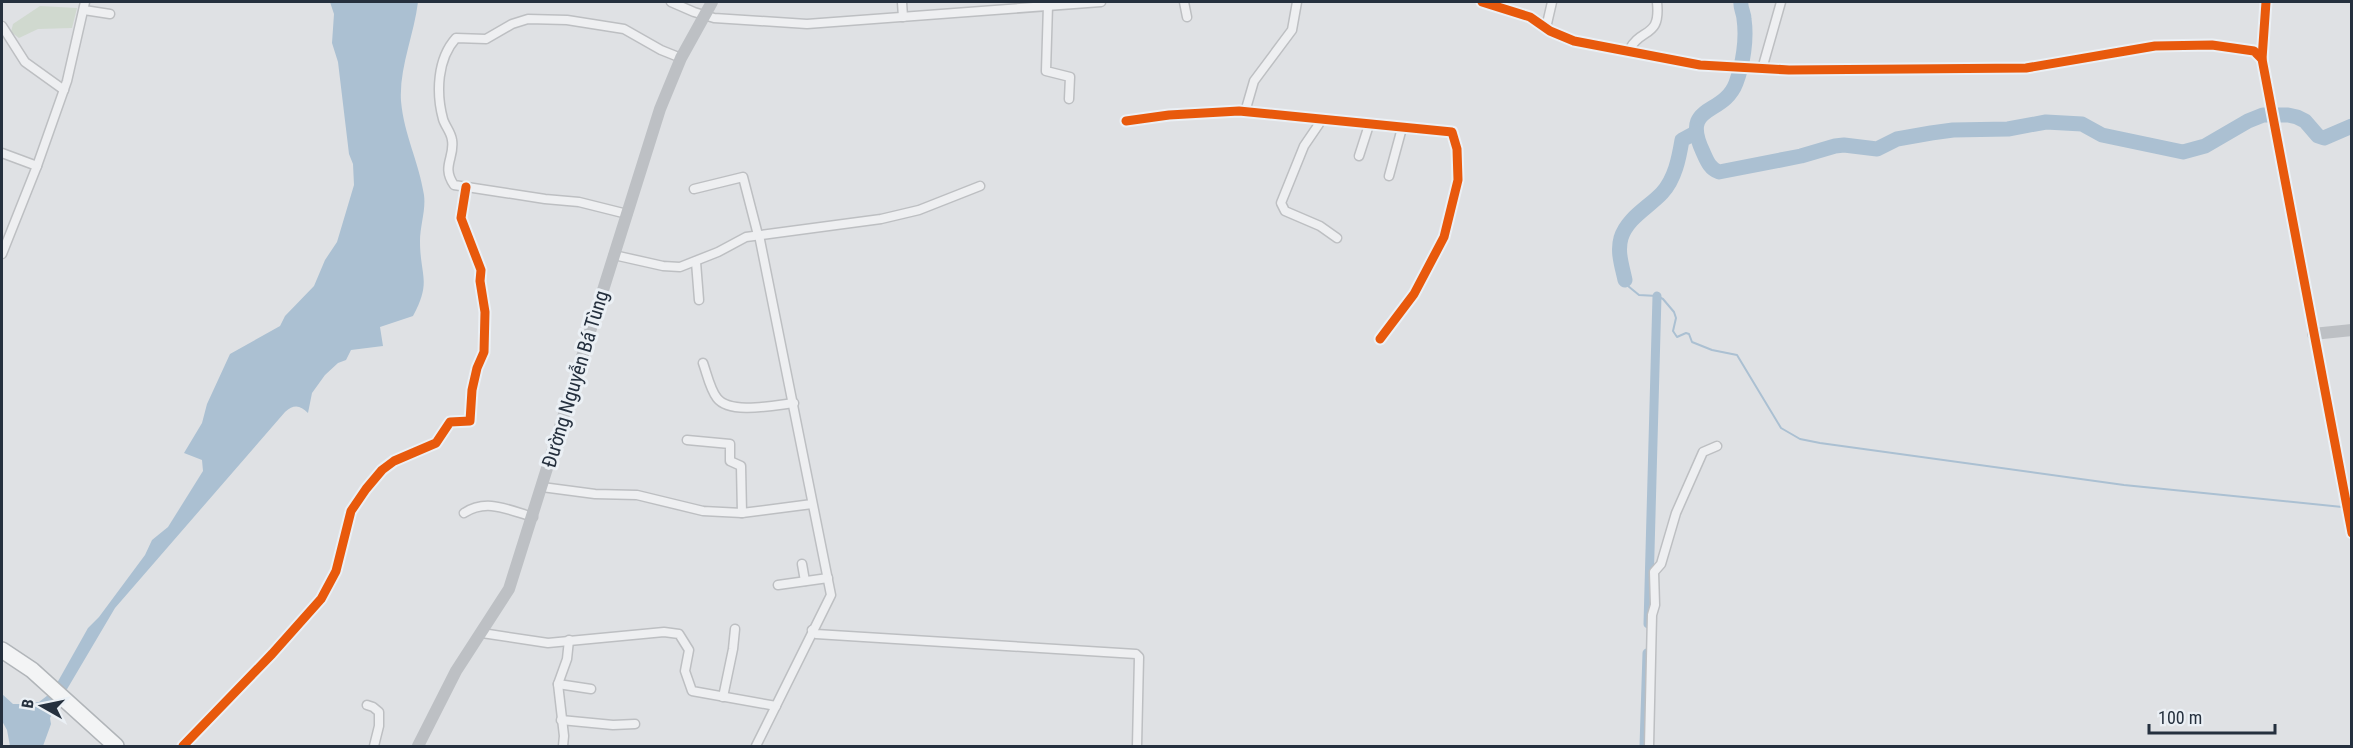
<svg xmlns="http://www.w3.org/2000/svg" width="2353" height="748" viewBox="0 0 2353 748" font-family="'Roboto Condensed',sans-serif">
<style>
.green{fill:#d0d9cf}
.water{fill:#abc0d2}
.lines{fill:none;stroke-linecap:round;stroke-linejoin:round}
.stream{stroke:#abc0d2;stroke-width:2}
.canal{stroke:#abc0d2;stroke-width:9}
.river{stroke:#abc0d2;stroke-width:15}
.street-casing{stroke:#bdbfc2;stroke-width:11}
.highway-casing{stroke:#b1b5b9;stroke-width:18}
.street{stroke:#eeeff1;stroke-width:8}
.secondary{stroke:#bdc0c4;stroke-width:12}
.highway{stroke:#f3f4f5;stroke-width:15}
.cycleway-casing{stroke:#ebf0f5;stroke-width:13}
.cycleway{stroke:#e8590c;stroke-width:9}
.labels{text-anchor:middle;dominant-baseline:central;stroke-width:6;stroke-linejoin:round;paint-order:stroke}
.street-label{font-size:20px;fill:#25303e;stroke:#ebf0f5}
</style>
<rect width="100%" height="100%" fill="#dfe1e4"/>
<polygon class="green" points="40,6 77,8 72,28 38,29 19,38 11,32 13,24"/>
<path class="water" d="M330 2H418C414 35 399 68 401 101 404 135 419 162 424 195 426 210 420 226 420 241 420 276 432 281 413 316L380 327 383 346 351 350 346 360 338 363 325 375 312 393 308 413C300 405 294 404 285 412L115 608 50 718 51 724 43 746H10L7 730 2 721V694L13 704H24L39 702 52 692 88 628 99 617 145 555 152 540 168 527 203 471 202 460 184 453 202 423 207 404 230 354 280 326 285 316 314 286 325 260 337 242 354 185 353 164 349 154 338 62 332 43 334 14Z"/>
<g class="lines">
<polyline class="stream" points="1625,280 1628,286 1639,295 1657,296 1663,299 1674,312 1676,318 1673,331 1677,337 1686,333 1689,334 1692,342 1712,350 1737,355 1781,428 1800,439 1820,443 2124,485 2352,508"/>
<g class="canal">
<polyline points="1648,624 1657,296"/>
<polyline points="1644,746 1647,653"/>
</g>
<g class="river">
<path d="M1741 2C1740 8 1744 13 1744 19 1747 39 1743 64 1736 83 1723 117 1680 103 1703 152 1707 161 1710 169 1719 172L1801 156 1835 146 1844 145 1877 149 1897 139 1931 133 1953 130 2008 129 2046 122 2082 124 2102 135 2183 152 2205 146 2248 121 2263 115H2288L2297 117 2305 121 2318 136 2324 138 2352 126"/>
<path d="M1625 280C1622 266 1617 252 1621 238 1627 218 1649 207 1662 193 1675 179 1679 158 1682 140L1695 133"/>
</g>
<defs>
<g id="street">
<polyline points="671,2 694,12 714,18 807,24 1101,2"/>
<polyline points="902,2 903,17"/>
<polyline points="1184,2 1187,17"/>
<polyline points="1482,2 1530,17 1550,31 1574,41 1700,65 1789,70 2026,68 2155,46 2212,45 2254,51 2262,59"/>
<polyline points="2266,2 2262,59 2352,533"/>
<polyline points="1048,5 1046,71 1070,77 1069,99"/>
<polyline points="84,10 110,14"/>
<polyline points="2,26 25,62 64,90"/>
<polyline points="1546,28 1552,2"/>
<path d="M1629 50C1641 27 1661 39 1657 2"/>
<polyline points="1762,69 1781,2"/>
<polyline points="1245,112 1254,81 1292,30 1297,2"/>
<polyline points="1315,118 1318,120 1319,124 1304,146 1281,203 1285,211 1320,226 1337,238"/>
<polyline points="1126,121 1169,115 1239,111 1452,132 1457,149 1458,180 1444,237 1414,294 1380,339"/>
<polyline points="2,153 37,166"/>
<polyline points="1359,156 1369,125"/>
<polyline points="1389,176 1402,128"/>
<polyline points="694,189 743,177 758,235"/>
<path d="M627 214 579 202 545 199 454 185C441 166 455 158 452 140 451 132 445 126 443 119 436 93 437 59 456 38L486 39 512 24 528 19 567 20 624 29 661 50 681 58"/>
<polyline points="2,254 37,166 67,81 85,2"/>
<polyline points="614,255 663,266 680,267 718,252 746,237 881,219 919,210 980,186"/>
<polyline points="696,262 699,300"/>
<path d="M703 363C707 374 710 389 717 398 730 415 775 405 794 403"/>
<polyline points="687,440 730,444 730,461 741,466 742,513"/>
<polyline points="542,487 595,494 637,495 703,511 742,513 812,504"/>
<path d="M464 513C487 498 508 510 533 517"/>
<polyline points="802,564 805,581"/>
<polyline points="778,585 828,578"/>
<polyline points="812,630 816,634 1136,654 1139,657 1137,746"/>
<polyline points="482,633 548,643 664,632 679,634 689,650 685,671 692,691 776,706"/>
<polyline points="558,684 591,689"/>
<polyline points="723,697 733,649 735,629"/>
<polyline points="367,705 373,707 379,712 379,726 374,746"/>
<polyline points="561,720 613,725 635,724"/>
<polyline points="183,746 272,654 321,599 336,571 351,511 366,489 382,470 394,461 436,443 450,422 470,421 472,390 477,368 484,352 485,312 480,281 481,270 461,218 466,187"/>
<polyline points="563,746 564,736 558,684 567,659 569,640"/>
<polyline points="756,746 831,595 759,235"/>
<polyline points="1649,746 1652,615 1655,605 1654,572 1661,564 1676,513 1703,452 1717,446"/>
</g>
<polyline id="highway" points="2,650 32,670 116,746"/>
</defs>
<use href="#street" class="street-casing"/>
<use href="#highway" class="highway-casing"/>
<use href="#street" class="street"/>
<g class="secondary">
<polyline points="2313,334 2352,330"/>
<polyline points="418,746 456,671 509,589 660,109 681,58 712,2"/>
</g>
<use href="#highway" class="highway"/>
<defs>
<g id="cycleway">
<polyline points="1482,2 1530,17 1550,31 1574,41 1700,65 1789,70 2026,68 2155,46 2212,45 2254,51 2262,59"/>
<polyline points="2266,2 2262,59 2352,533"/>
<polyline points="1126,121 1169,115 1239,111 1452,132 1457,149 1458,180 1444,237 1414,294 1380,339"/>
<polyline points="183,746 272,654 321,599 336,571 351,511 366,489 382,470 394,461 436,443 450,422 470,421 472,390 477,368 484,352 485,312 480,281 481,270 461,218 466,187"/>
</g>
</defs>
<use href="#cycleway" class="cycleway-casing"/>
<use href="#cycleway" class="cycleway"/>
</g>
<g class="labels">
<g class="street-label">
<text transform="translate(575 379) rotate(-73)">Đường Nguyễn Bá Tùng</text>
</g>
</g>
<rect width="2353" height="748" fill="none" stroke="#25303e" stroke-width="6"/>
<g transform="translate(42 706) rotate(279)" stroke="#ebf0f5" stroke-width="4.5" paint-order="stroke">
<path d="M0-4.5L10 22L0 15L-10 22Z" fill="#25303e"/>
<text y="-9" font-size="16" font-weight="bold" text-anchor="middle" fill="#25303e">B</text>
</g>
<path d="M2149 724v9h126v-9" fill="none" stroke="#25303e" stroke-width="3"/>
<text x="2158" y="724" font-size="18" fill="#25303e" stroke="#ebf0f5" stroke-width="4.5" paint-order="stroke">100 m</text>
</svg>
